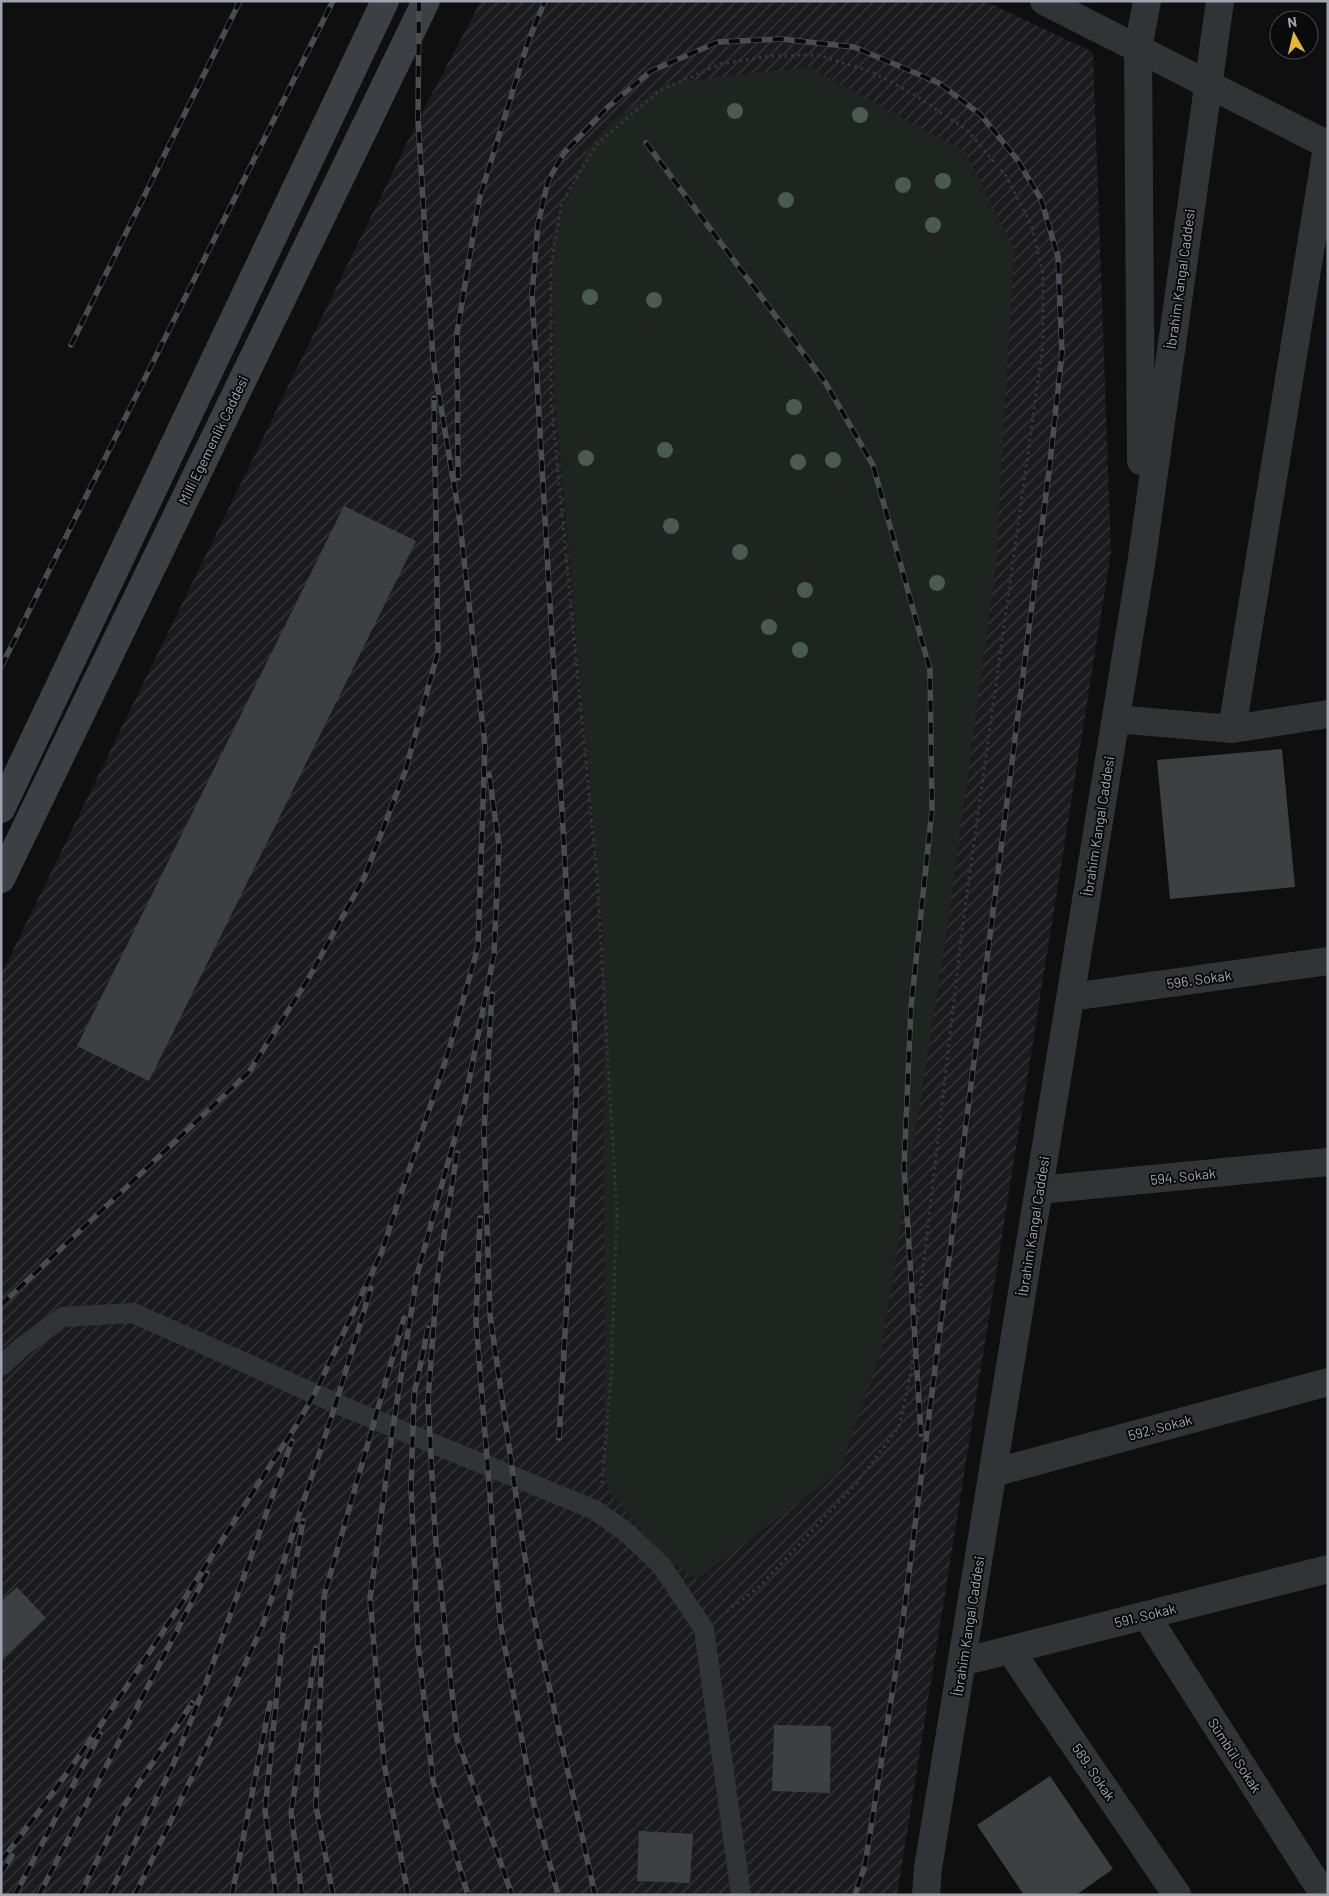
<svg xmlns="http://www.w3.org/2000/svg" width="1329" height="1896" viewBox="0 0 1329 1896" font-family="Barlow,sans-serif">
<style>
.industrial{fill:url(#industrial-furrows)}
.green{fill:#1e241f}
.building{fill:#3e3f43}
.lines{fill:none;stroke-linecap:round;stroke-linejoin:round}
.path{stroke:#36373c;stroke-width:3;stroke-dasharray:2.5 4;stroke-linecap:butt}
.service{stroke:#323337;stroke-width:20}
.minor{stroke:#323337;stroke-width:28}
.secondary{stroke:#3e3f45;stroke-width:28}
.rail-casing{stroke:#4b4c52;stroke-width:5.5}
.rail{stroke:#0a0a0b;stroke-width:4;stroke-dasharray:11;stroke-linecap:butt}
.tree{fill:#495b4c}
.labels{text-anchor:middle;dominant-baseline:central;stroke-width:4;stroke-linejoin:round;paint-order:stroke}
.street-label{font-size:14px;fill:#a1a4b0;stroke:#0a0a0b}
</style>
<defs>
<pattern id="industrial-furrows" width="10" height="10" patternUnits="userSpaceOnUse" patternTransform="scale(1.25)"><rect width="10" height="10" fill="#1b1b1d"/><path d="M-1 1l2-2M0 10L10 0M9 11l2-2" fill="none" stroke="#39393b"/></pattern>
</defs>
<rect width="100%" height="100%" fill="#0f0f10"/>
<polygon class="industrial" points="481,1 985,1 1093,52 1111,552 897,1895 1,1895 1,975 418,120"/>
<polygon class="green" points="809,67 966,153 1014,249 996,565 948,923 881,1353 839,1472 697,1579 664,1559 611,1493 605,1480 603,934 555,396 552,235 587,149 612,121 664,84"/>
<g class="building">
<polygon points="344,506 416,541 149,1081 77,1046"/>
<polygon points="1282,749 1295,887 1170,899 1157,760"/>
<polygon points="17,1587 46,1618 1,1660 1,1601"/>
<polygon points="774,1725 831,1726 830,1793 772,1791"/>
<polygon points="1050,1776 1113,1869 1076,1895 1024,1895 977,1825"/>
<polygon points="639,1831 693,1834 690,1883 637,1881"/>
</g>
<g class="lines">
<polyline class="path" points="602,1483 611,1377 617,1214 597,877 551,400 551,264 562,202 597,144 659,91 721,64 769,56 818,55 872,72 912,93 967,130 1007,177 1032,227 1043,274 1043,345 963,922 911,1373 899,1427 855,1485 760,1586 726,1612"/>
<polyline class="service" points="1,1366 23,1346 63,1317 133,1313 349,1409 595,1510 626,1532 661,1565 704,1629 741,1895"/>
<g class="minor">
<polyline points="1044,1 1328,145"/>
<polyline points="1141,461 1138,49 1147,1"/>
<polyline points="1116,719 1232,729 1328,714"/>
<polyline points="1232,729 1328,141"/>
<polyline points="1071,997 1328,961"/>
<polyline points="1039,1190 1328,1162"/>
<polyline points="993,1473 1328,1382"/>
<polyline points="1146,1615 1324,1895"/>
<polyline points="1010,1650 1177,1895"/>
<polyline points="962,1662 1328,1569"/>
<polyline points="926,1895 928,1868 1142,558 1220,1"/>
</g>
<g class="secondary">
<polyline points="1,809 385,1"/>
<polyline points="1,879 426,1"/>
</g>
<defs>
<g id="rail">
<polyline points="646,143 825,382 873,465 930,670 932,810 911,1007 904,1168 921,1434"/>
<polyline points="71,345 240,1"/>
<polyline points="458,478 457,333 479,200 528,42 545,1"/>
<polyline points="1,667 333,1"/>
<polyline points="492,994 484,1131 490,1315 533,1613 595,1895"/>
<polyline points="457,1153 437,1282 428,1400 435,1533 457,1739 512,1895"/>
<polyline points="480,1218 476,1321 500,1621 533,1800 558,1895"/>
<polyline points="1,1305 249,1072 307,981 364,878 405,772 438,652 434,398"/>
<polyline points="428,1328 414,1395 411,1487 418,1644 433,1781 468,1895"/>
<polyline points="559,1438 572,1212 577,1071 532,294 538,224 548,181 564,153 608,107 651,71 718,42 781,39 854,47 939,83 981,115 1016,158 1041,199 1058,257 1062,353 1050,463 900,1644 865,1865 855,1895"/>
<path d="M1 1861C110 1723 201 1570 298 1423L315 1393 381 1254 448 1053 478 947 485 746 459 515 433 359 418 120 419 1"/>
<polyline points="1,1873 12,1856"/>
<polyline points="15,1895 100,1734"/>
<polyline points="39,1895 207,1573"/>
<polyline points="80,1895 124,1806 192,1703"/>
<polyline points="109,1895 173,1765 206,1683 292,1441"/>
<polyline points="135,1895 219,1721 262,1627 336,1403 371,1288"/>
<polyline points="232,1895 270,1703"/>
<polyline points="276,1895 265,1810 283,1634 303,1521"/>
<polyline points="302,1895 291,1813 316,1648"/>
<polyline points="333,1895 316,1806 324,1596 404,1318"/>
<polyline points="408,1895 384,1763 370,1599 393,1427 417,1275 465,1101 494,954 499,845 489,774"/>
</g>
</defs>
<use href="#rail" class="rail-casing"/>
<use href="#rail" class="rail"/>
</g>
<g class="tree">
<circle cx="735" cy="111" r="8"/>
<circle cx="860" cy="115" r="8"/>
<circle cx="943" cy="181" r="8"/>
<circle cx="903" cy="185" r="8"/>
<circle cx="786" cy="200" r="8"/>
<circle cx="933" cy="225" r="8"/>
<circle cx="590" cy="297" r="8"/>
<circle cx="654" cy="300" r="8"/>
<circle cx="794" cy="407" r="8"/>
<circle cx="665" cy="450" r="8"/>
<circle cx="586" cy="458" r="8"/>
<circle cx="833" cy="460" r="8"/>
<circle cx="798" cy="462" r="8"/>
<circle cx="671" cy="526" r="8"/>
<circle cx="740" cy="552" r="8"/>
<circle cx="937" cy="583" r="8"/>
<circle cx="805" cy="590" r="8"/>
<circle cx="769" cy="627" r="8"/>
<circle cx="800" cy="650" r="8"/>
</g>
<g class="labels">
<g class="street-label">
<text transform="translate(1180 279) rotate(-82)">İbrahim Kangal Caddesi</text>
<text transform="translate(213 440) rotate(-64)">Milli Egemenlik Caddesi</text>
<text transform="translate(1098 826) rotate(-81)">İbrahim Kangal Caddesi</text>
<text transform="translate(1199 979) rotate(-8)">596. Sokak</text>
<text transform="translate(1183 1176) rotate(-6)">594. Sokak</text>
<text transform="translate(1033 1226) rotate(-81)">İbrahim Kangal Caddesi</text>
<text transform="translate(1160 1427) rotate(-15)">592. Sokak</text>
<text transform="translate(1145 1615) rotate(-14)">591. Sokak</text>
<text transform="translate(968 1626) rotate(-81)">İbrahim Kangal Caddesi</text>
<text transform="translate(1235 1755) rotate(57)">Sümbül Sokak</text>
<text transform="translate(1094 1772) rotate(56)">589. Sokak</text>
</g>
</g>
<rect width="1329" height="1896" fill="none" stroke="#a1a4b0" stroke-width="5"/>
<g transform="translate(1294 35) rotate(352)"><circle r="24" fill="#0a0a0b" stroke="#46484d"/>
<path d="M0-4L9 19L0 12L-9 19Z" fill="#e5b632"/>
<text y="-8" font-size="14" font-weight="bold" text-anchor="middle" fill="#a1a4b0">N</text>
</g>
</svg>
